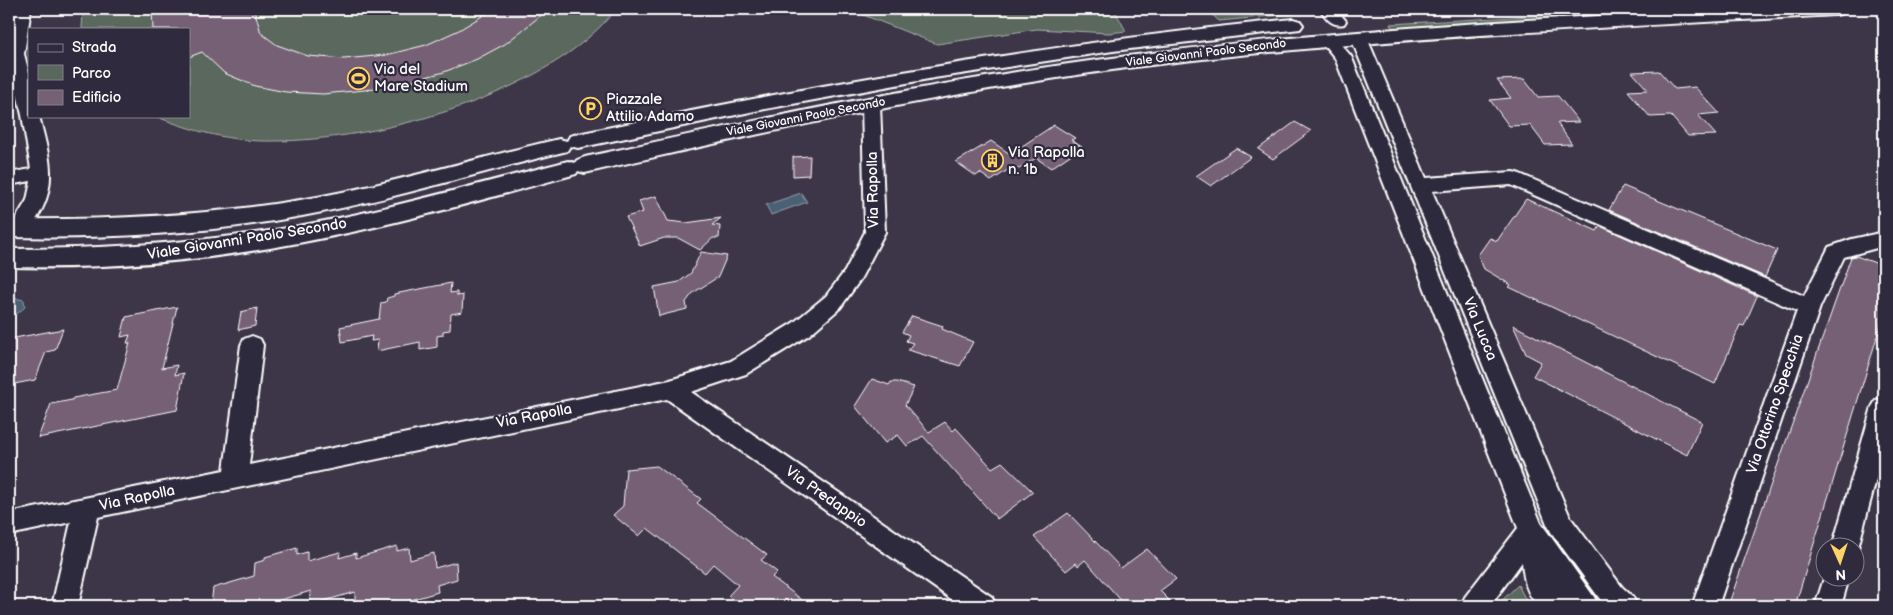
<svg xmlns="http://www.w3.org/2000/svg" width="1893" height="615" viewBox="0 0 1893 615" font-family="'Balsamiq Sans',sans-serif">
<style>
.green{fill:#5a675d;stroke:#acb3ae}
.water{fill:#4b6175;stroke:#93a0ac}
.building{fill:#766074;stroke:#fff}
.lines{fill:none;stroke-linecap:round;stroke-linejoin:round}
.minor-casing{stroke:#fff;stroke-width:4}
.major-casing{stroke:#fff;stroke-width:4}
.minor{fill:#2f2a3d;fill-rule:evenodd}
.major{fill:#2f2a3d;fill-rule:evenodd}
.labels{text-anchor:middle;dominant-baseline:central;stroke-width:4.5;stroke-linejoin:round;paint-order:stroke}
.far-street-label{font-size:12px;fill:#fff;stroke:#2f2a3d}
.poi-label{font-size:15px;fill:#fff;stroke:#2f2a3d;text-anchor:start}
.street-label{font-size:15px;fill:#fff;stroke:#2f2a3d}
</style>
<rect width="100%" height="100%" fill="#3d3548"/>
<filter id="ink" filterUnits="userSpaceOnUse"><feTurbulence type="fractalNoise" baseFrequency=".02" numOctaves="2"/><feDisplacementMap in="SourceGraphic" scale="10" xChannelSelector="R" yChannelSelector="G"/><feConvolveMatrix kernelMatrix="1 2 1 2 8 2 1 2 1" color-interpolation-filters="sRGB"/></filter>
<g filter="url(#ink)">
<g class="green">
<path d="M83 9H616C549 95 378 141 273 141 232 142 192 131 155 116H189V29H82Z"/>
<polygon points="848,9 1114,9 1126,31 1109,33 1037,29 937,44"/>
<polygon points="1206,9 1302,9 1293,14 1219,21"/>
<polygon points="1654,9 1720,9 1393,28 1390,24"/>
<polygon points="1518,585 1529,606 1496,606"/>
</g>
<g class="water">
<polygon points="801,193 807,202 771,215 766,205"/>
<polygon points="9,297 24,300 25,307 18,313 9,315"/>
</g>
<g class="building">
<polygon points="152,9 254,9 261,33 277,45 308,56 344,59 386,55 426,45 459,30 487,13 504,9 549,9 505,44 477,59 444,72 385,88 323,94 286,92 255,86 224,73 202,52 189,57 189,29 153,29"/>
<polygon points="1659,71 1675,89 1695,87 1719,113 1698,115 1716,135 1688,136 1671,116 1650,117 1628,91 1648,90 1632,72"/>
<polygon points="1524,79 1538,97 1558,96 1579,122 1557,123 1572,144 1545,145 1530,125 1509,126 1490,100 1511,98 1497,80"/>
<polygon points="1295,122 1311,131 1273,159 1258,149"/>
<polygon points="1054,125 1075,138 1071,140 1082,147 1051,168 1036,158 1019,169 1014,166 991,181 980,173 976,176 956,162 991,141 1010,154"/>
<polygon points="1236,148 1251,157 1211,186 1196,176"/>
<polygon points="810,156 809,175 793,176 793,157"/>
<polygon points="1623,186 1777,250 1765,277 1609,210"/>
<polygon points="656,196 668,221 686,223 721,218 712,225 720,226 719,238 713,238 700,250 678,238 664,238 640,246 626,217 643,212 639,201"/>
<polygon points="1526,199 1597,231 1600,226 1757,296 1744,326 1740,325 1715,384 1509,287 1511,285 1484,269 1478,255 1490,238 1497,241"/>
<polygon points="701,252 727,256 718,277 693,293 686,302 687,309 659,316 654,287 679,282 691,273"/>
<polygon points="1856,256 1884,266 1884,314 1795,606 1728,606 1851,257"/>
<polygon points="451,283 450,293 457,292 457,296 463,295 462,312 451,314 450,330 443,331 443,335 437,336 437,347 420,350 420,342 377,351 378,340 371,341 372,336 342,342 340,327 379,319 381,303 386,302 387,298 394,296 394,294"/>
<polygon points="177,307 162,368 177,365 175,375 184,373 177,410 38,438 51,404 72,400 73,398 117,390 130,343 127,343 130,335 121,337 126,317"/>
<polygon points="257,308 255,326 238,330 241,312"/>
<polygon points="912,316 943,326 942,329 973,342 960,366 908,350 913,343 906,341 909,335 902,332"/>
<polygon points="1513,325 1702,422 1687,455 1533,376 1541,362 1526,354"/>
<polygon points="63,329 55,350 46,352 35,380 9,385 9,339"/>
<polygon points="872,379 889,385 891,382 897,382 914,387 905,405 929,432 945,422 953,431 956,428 992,468 1002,462 1033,492 997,519 923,436 907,446 898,435 885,443 855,406"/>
<polygon points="657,466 701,499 697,503 767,555 761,560 777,572 772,577 810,606 742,606 728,596 738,585 713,564 705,573 647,528 639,536 613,515 623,506 626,469"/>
<polygon points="1068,513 1121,568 1147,549 1176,579 1160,591 1175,606 1126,606 1085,560 1078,566 1076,563 1066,571 1034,537"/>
<polygon points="397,546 397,551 409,548 410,560 434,553 435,568 456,562 457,579 437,585 438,592 394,605 394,600 375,606 355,606 355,592 310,605 311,591 270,603 270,606 211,606 213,588 254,576 255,563 265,560 265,557 297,548 297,555 307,552 307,561 340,552 339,558 356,553 356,558"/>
</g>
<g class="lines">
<defs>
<g id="minor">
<path d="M15 9H31L24 54 29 73V116H39C49 157 60 185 34 223 28 232 25 236 13 233L10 228 27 200 31 181 9 185V173L31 169 22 115 9 59Z"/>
<path d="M1320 9H1336L1346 21 1344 24C1332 27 1326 18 1320 9Z"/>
<polygon points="1359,33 1365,35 1367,38 1426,178 1513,172 1520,174 1804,296 1829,247 1852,239 1884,232 1884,246 1844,257 1820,307 1718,606 1692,606 1797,311 1511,185 1432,191 1570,517 1622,587 1633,597 1637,606 1605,606 1551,532 1547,524 1351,38 1353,35"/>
<path d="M1328 35 1334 37 1351 56 1541 523 1594 597 1598 606H1570L1566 602 1568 606H1538C1526 592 1524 581 1522 562L1490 606H1461L1465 597 1518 528 1335 58 1320 40 1322 37Z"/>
<polygon points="871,98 877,100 880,104 885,232 860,280 840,308 809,335 746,374 691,392 992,597 996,606 961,606 667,399 98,517 78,606 52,606 71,522 9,535 9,513 224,470 241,345 244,339 252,336 260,339 263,345 249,465 670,380 731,361 793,323 826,296 845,271 865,232 862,104 865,100"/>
<polygon points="1884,398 1884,449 1858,548 1856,553 1856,548 1832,548 1872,407 1876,400"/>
<polygon points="1826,572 1826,578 1849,578 1841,606 1815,606"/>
</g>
<g id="major">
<path d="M1731 9H1846L1843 13 1836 15C1600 28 1362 38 1127 68 945 92 764 132 585 173L578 171 576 174C475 202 373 231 270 248 184 263 96 269 9 267V249C96 249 183 244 269 231 370 215 469 186 568 161L575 163 577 160 585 157C765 118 945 79 1128 56 1328 30 1529 19 1731 9Z"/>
<path d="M1293 19 1300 21 1303 25 1300 29 1113 51 934 78 755 111 578 148 570 146 567 151 559 153C473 174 389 200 302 216 206 234 106 239 9 237V219C106 220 204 216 300 200 388 185 473 159 559 139L567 141 570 136 578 134C815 84 1052 43 1293 19Z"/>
</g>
</defs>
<use href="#minor" class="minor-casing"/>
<use href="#major" class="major-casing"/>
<use href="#minor" class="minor"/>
<use href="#major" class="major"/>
</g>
</g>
<defs>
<symbol id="stadium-ring" viewBox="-11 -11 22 22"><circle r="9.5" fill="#2f2a3d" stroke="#ffd166" stroke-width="1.5"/><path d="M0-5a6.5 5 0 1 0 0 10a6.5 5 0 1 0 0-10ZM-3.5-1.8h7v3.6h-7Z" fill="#ffd166"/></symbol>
<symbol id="parking-ring" viewBox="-11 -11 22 22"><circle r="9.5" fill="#2f2a3d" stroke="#ffd166" stroke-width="1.5"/><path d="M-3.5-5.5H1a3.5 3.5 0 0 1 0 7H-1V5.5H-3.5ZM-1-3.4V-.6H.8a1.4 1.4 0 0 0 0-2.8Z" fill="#ffd166"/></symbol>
<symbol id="building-ring" viewBox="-11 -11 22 22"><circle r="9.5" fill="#2f2a3d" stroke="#ffd166" stroke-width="1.5"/><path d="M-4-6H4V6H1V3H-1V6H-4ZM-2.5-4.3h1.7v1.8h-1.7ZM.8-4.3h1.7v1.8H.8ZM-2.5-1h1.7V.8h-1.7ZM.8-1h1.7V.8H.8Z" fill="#ffd166"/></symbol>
</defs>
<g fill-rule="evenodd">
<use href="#stadium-ring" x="346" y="66" width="25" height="25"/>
<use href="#parking-ring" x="578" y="96" width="25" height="25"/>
<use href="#building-ring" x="980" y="148" width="25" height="25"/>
</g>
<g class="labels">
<g class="far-street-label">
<text transform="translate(1206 53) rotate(-7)">Viale Giovanni Paolo Secondo</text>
<text transform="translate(806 117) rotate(-11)">Viale Giovanni Paolo Secondo</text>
</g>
<g class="poi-label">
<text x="374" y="69">Via del<tspan x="374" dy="17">Mare Stadium</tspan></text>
<text x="606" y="99">Piazzale<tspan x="606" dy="17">Attilio Adamo</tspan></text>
<text x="1008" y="152">Via Rapolla<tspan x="1008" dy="17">n. 1b</tspan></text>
</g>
<g class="street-label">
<text transform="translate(873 190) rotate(-91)">Via Rapolla</text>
<text transform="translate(247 239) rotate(-9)">Viale Giovanni Paolo Secondo</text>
<text transform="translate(1480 329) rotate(68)">Via Lucca</text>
<text transform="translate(1775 404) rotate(-71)">Via Ottorino Specchia</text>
<text transform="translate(534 416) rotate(-11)">Via Rapolla</text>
<text transform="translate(826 497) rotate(35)">Via Predappio</text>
<text transform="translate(137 498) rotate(-12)">Via Rapolla</text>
</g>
</g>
<rect width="1893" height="615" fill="none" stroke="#2f2a3d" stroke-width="30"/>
<rect x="15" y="15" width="1863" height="585" fill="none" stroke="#fff" stroke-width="2" filter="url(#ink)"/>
<rect x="28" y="28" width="162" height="90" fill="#2f2a3d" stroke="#827f8b"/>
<rect x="38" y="44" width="25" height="8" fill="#2f2a3d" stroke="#827f8b"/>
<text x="72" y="52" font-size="15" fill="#ffffff">Strada</text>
<rect x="38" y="65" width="25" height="15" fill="#5a675d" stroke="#827f8b"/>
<text x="72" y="78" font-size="15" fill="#ffffff">Parco</text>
<rect x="38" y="90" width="25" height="15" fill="#766074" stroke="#827f8b"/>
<text x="72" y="102" font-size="15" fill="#ffffff">Edificio</text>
<g transform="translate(1840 562) rotate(177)"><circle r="24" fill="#2f2a3d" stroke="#827f8b"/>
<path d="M0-4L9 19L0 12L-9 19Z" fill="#ffd166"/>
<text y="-8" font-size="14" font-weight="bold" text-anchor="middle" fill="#ffffff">N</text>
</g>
</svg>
